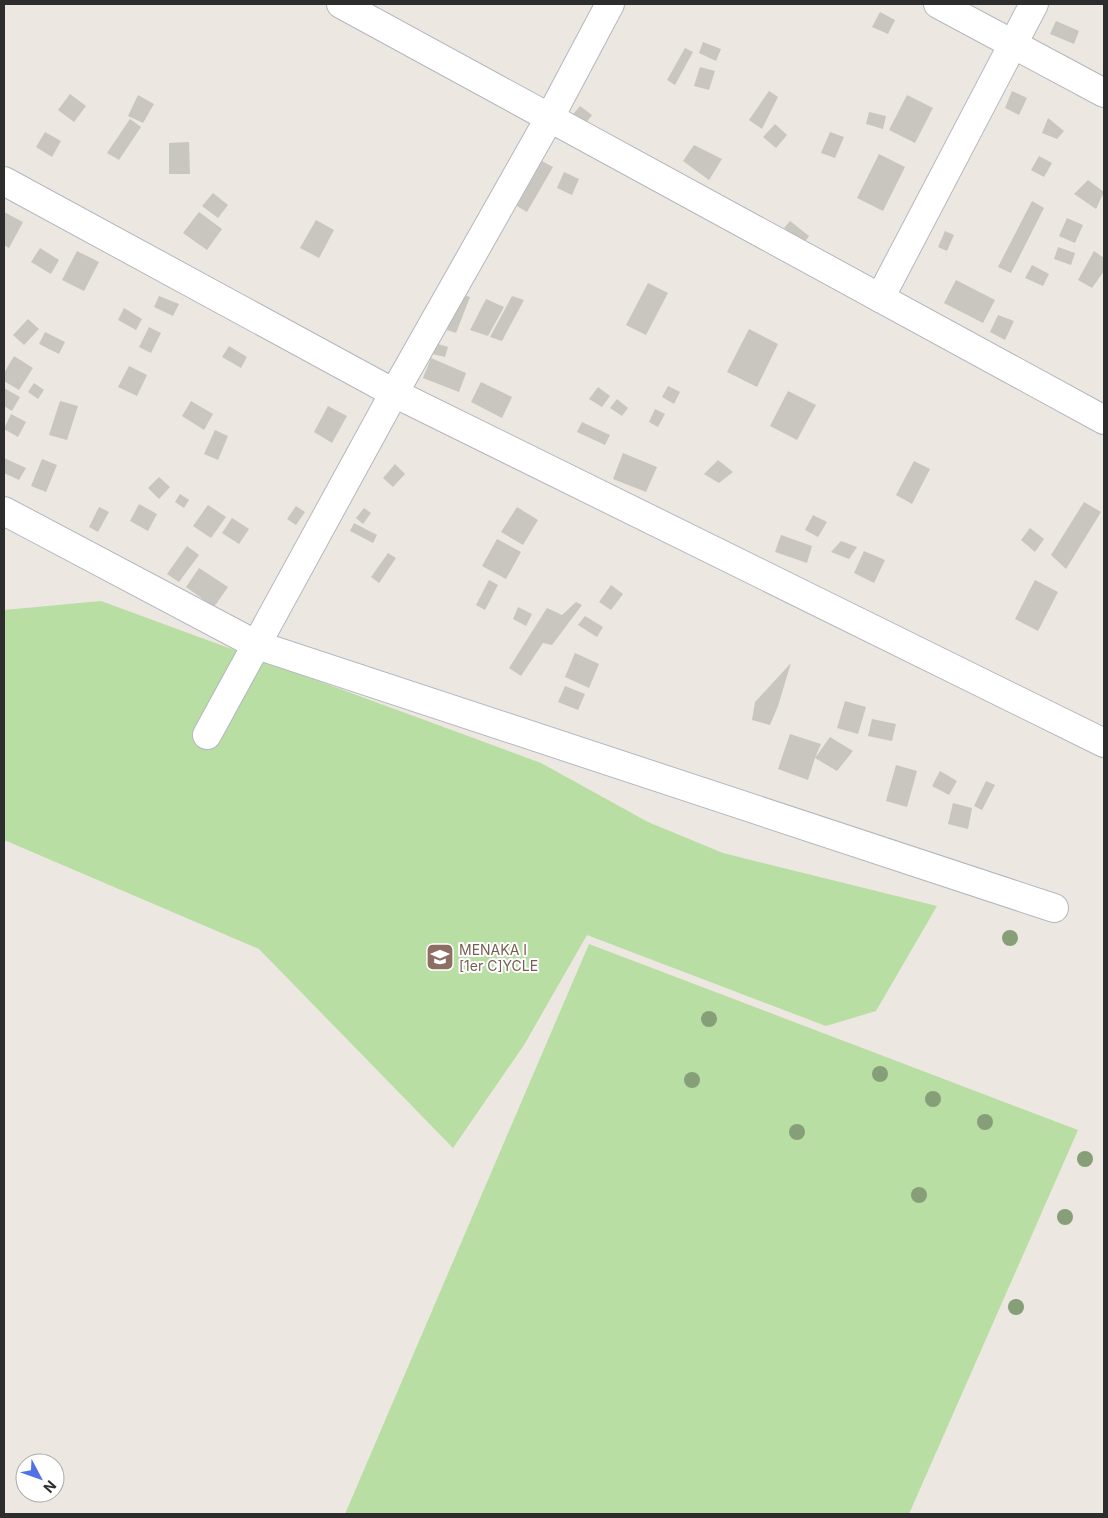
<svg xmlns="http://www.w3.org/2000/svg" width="1108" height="1518" viewBox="0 0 1108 1518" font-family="Inter,sans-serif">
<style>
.green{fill:#b8dea3}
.building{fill:#c9c5bf}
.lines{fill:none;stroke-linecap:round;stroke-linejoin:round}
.minor-casing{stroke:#b4b7bf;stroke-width:30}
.minor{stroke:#fff;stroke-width:28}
.tree{fill:#869f78}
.labels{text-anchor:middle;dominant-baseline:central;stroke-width:4;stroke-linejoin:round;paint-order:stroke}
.education-label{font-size:14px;fill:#785e54;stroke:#fff;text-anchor:start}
</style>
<rect width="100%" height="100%" fill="#ede7e1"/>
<g class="green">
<polygon points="101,601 541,763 648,822 723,853 937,906 876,1011 826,1026 587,935 524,1045 453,1148 259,949 4,840 4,610"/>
<polygon points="589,944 1078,1130 909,1514 345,1514"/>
</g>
<g class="building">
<polygon points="880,12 895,20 888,34 872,27"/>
<polygon points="1056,21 1079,31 1074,44 1050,34"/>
<polygon points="703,42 721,49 716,61 699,53"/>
<polygon points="685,48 693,52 675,85 667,80"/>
<polygon points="700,67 715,71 709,90 694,86"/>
<polygon points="769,91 778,97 762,129 749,120"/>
<polygon points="1012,91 1027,98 1019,115 1005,108"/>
<polygon points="70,94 86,106 74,122 58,110"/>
<polygon points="138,95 154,104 143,123 128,116"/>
<polygon points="907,95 933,108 915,143 889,130"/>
<polygon points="580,106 592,115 583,127 570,118"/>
<polygon points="869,112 886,116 883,129 866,124"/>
<polygon points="1048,118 1064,131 1057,139 1042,133"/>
<polygon points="130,119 141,127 119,160 107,153"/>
<polygon points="775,124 787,135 776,148 763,137"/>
<polygon points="45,132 61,141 52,157 36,147"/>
<polygon points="830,132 844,137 835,158 821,153"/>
<polygon points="189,142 190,174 169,174 169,143"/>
<polygon points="694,145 722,159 709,180 683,161"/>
<polygon points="879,154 905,167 883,211 857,198"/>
<polygon points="1039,156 1052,163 1044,177 1031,170"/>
<polygon points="542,161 553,167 527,212 517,206"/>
<polygon points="564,172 579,179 572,195 557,188"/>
<polygon points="1088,180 1104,192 1096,209 1074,194"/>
<polygon points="213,193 228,205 218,218 202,206"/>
<polygon points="1032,201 1044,208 1011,273 998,267"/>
<polygon points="4,212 23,222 9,248 4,245"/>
<polygon points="199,212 222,229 207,250 183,233"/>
<polygon points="1067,218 1083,225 1075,243 1059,236"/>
<polygon points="316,220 334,230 319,258 300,248"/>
<polygon points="790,221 809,236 804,243 784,228"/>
<polygon points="945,231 954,235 947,251 938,247"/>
<polygon points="1058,247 1075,253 1071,265 1054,259"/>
<polygon points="40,248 59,260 51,274 31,262"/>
<polygon points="77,251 99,262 84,291 62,280"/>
<polygon points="1094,251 1104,258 1104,271 1092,288 1078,280"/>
<polygon points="1032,265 1049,274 1043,286 1025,278"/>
<polygon points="956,280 995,300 983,323 944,303"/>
<polygon points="648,283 668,293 646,335 626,325"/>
<polygon points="461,294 470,297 456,333 447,330"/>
<polygon points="159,296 179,304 173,316 154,307"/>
<polygon points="512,296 524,300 502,341 490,337"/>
<polygon points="486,299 504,307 488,336 470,330"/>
<polygon points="124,308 142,319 136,330 118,320"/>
<polygon points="998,315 1014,321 1005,340 990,332"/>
<polygon points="28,319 39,329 24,345 13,335"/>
<polygon points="149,327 161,333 151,353 139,347"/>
<polygon points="749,329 778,344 757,387 727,372"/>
<polygon points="45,332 65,342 59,354 39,344"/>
<polygon points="431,342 448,347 445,357 428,353"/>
<polygon points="229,346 247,357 241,368 222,357"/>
<polygon points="14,356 33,368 19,390 4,381 4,373"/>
<polygon points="431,358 466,373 459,392 423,378"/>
<polygon points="129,366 147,375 137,396 118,387"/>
<polygon points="481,382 512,397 502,418 471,402"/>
<polygon points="34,383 44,390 38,399 28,392"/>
<polygon points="668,386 680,392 674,404 662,397"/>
<polygon points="598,387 610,396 602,407 589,399"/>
<polygon points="4,388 20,397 12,411 4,406"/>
<polygon points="788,391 816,405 797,440 770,426"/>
<polygon points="617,399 628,408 622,416 610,408"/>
<polygon points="60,401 78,406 67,440 49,435"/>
<polygon points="191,401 213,414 204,430 182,416"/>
<polygon points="328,406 347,416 332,443 314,432"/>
<polygon points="655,409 665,414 658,427 649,422"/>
<polygon points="11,414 26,422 18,437 4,429"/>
<polygon points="582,422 610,435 605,445 577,432"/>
<polygon points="215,430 228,436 218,460 204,454"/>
<polygon points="623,453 657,467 646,492 613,479"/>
<polygon points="4,458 26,468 19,480 4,473"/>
<polygon points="42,459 57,465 46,492 31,486"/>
<polygon points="718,460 733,472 719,483 704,474"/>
<polygon points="914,461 930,469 912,504 896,495"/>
<polygon points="395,464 405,474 393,487 383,478"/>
<polygon points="159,477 170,487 159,499 148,488"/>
<polygon points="180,494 189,500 184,508 175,502"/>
<polygon points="1084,502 1101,512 1066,569 1051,555"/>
<polygon points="139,504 157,514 148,531 130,521"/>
<polygon points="208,505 226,517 211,538 193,526"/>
<polygon points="296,506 305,512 296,525 287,519"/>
<polygon points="99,507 109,512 98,532 89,527"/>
<polygon points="517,507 538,520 523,545 501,532"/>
<polygon points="364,508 371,513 363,524 356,518"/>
<polygon points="813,515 827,522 818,537 805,530"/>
<polygon points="232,518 249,529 239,544 222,533"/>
<polygon points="354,523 377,535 373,543 350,531"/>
<polygon points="1030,528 1044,539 1035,552 1021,540"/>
<polygon points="781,535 812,546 807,563 775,552"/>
<polygon points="497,539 521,552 506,579 482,566"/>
<polygon points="841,541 857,547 849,559 831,552"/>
<polygon points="187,546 199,555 179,582 167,574"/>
<polygon points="864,551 885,560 874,583 854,573"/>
<polygon points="388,553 396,558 379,583 371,577"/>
<polygon points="199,568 228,587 214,607 186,587"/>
<polygon points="489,580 498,585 485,610 476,605"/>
<polygon points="1035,580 1058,592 1038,631 1015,619"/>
<polygon points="611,585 623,594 611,610 599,602"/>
<polygon points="576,602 582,605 552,645 543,643 521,676 509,668 547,608 562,615"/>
<polygon points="518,607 532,614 526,626 513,619"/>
<polygon points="585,616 603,627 597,637 578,625"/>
<polygon points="575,653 599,664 589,688 565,677"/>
<polygon points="791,663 778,706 770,725 752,720 755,702"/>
<polygon points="565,686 585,694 578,710 558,702"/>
<polygon points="845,701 866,707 858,734 837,728"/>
<polygon points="872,719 896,724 892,741 868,736"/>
<polygon points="790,734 821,744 815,758 830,737 853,751 837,771 815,758 808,780 778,769"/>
<polygon points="896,765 917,771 907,807 886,801"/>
<polygon points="940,771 957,781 949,795 932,786"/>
<polygon points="986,781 995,785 982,810 974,806"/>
<polygon points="953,803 972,808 968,829 948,824"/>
</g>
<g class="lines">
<defs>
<g id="minor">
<polyline points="341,4 1104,420"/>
<polyline points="938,4 1104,93"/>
<polyline points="4,181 394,393 1104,743"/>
<polyline points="880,298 1034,4"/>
<polyline points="4,511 257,645 1054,908"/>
<polyline points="207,735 394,393 550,117 610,4"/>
</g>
</defs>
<use href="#minor" class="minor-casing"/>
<use href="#minor" class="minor"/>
</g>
<g class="tree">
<circle cx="1010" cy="938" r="8"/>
<circle cx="709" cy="1019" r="8"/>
<circle cx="880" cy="1074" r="8"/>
<circle cx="692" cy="1080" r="8"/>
<circle cx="933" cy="1099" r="8"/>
<circle cx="985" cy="1122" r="8"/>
<circle cx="797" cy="1132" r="8"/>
<circle cx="1085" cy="1159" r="8"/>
<circle cx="919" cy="1195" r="8"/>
<circle cx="1065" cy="1217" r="8"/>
<circle cx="1016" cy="1307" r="8"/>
</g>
<defs>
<symbol id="school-square" viewBox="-11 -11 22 22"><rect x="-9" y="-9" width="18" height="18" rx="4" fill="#8d6e63" stroke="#fff"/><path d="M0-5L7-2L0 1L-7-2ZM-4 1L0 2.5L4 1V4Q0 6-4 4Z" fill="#fff"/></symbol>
</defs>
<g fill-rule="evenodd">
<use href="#school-square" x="424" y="941" width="32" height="32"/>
</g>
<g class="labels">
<g class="education-label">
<text x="459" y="949">MENAKA I<tspan x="459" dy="16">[1er C]YCLE</tspan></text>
</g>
</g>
<rect width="1108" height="1518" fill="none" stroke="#2d2d2d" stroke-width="10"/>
<g transform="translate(40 1478) rotate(131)"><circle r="24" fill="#ffffff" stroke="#ababab"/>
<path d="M0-4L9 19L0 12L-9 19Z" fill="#5171e9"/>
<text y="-8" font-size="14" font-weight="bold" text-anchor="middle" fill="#2d2d2d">N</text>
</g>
</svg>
